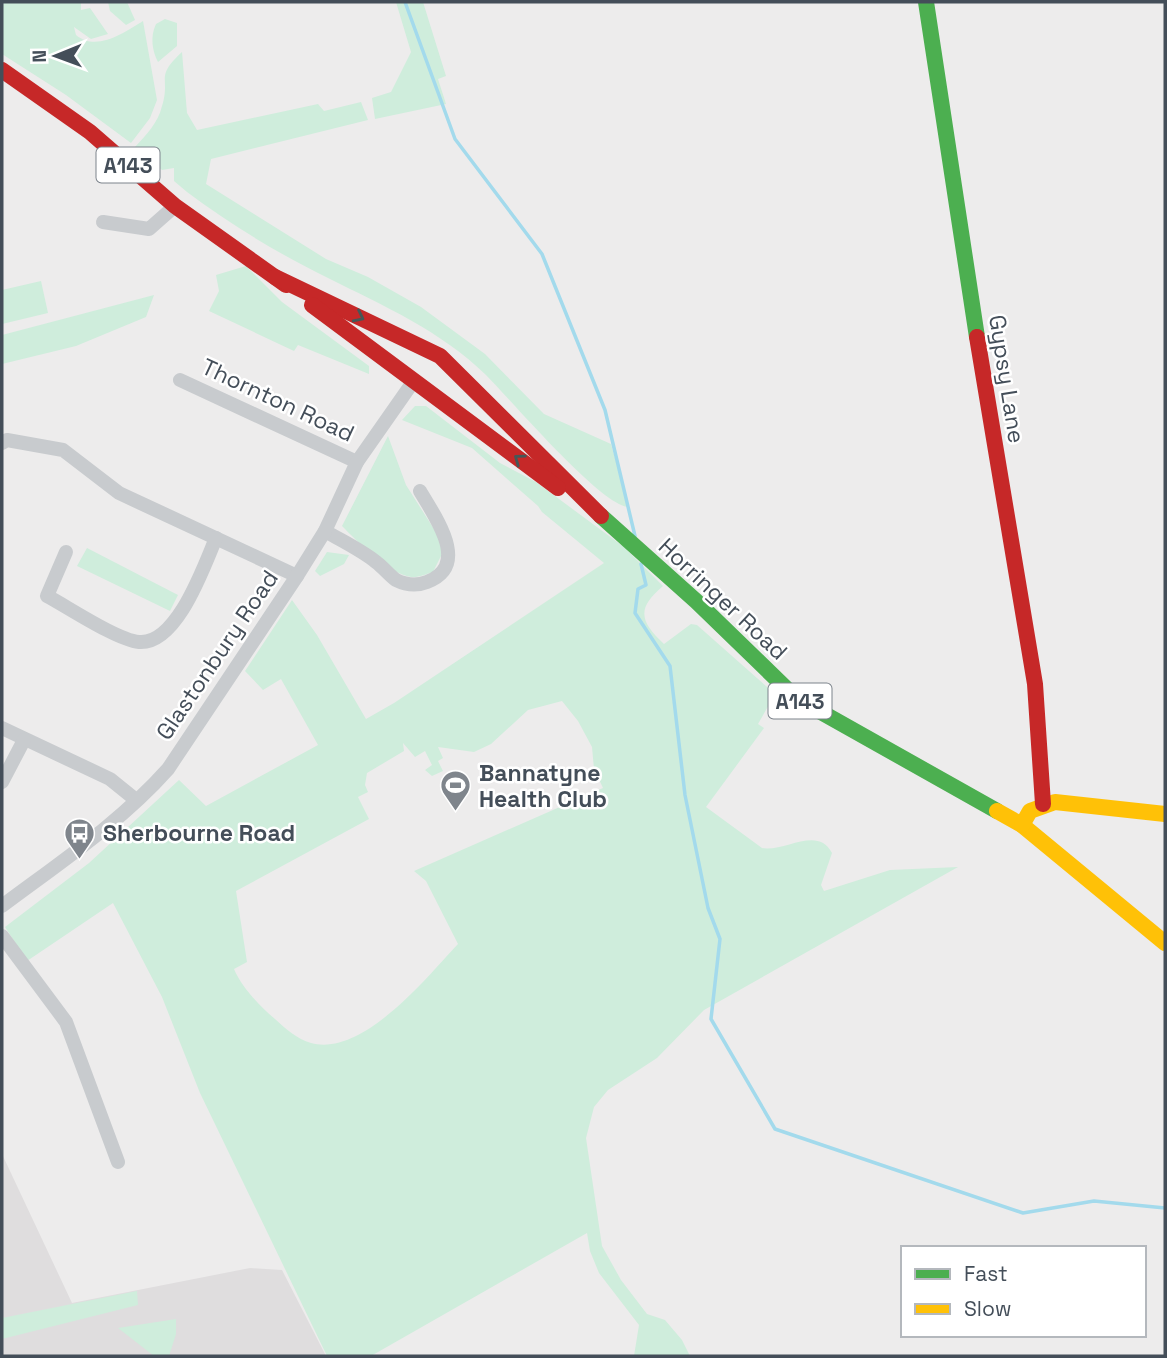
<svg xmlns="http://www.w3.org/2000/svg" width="1167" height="1358" viewBox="0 0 1167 1358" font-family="'Space Grotesk',sans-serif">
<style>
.education{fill:#dfddde}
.green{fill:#cfeddc;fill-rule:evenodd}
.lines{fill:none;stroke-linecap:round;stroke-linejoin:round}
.stream{stroke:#a3daec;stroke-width:3.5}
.street{stroke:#c8cbce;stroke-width:14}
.fast{stroke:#4caf50;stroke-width:16}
.slow{stroke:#ffc107;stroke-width:16}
.jam{stroke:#c62828;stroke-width:16}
.oneway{stroke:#455858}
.labels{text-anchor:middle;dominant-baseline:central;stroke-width:5;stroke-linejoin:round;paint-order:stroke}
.shield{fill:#fff;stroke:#7c838b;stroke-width:2}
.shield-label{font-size:21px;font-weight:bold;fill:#444e59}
.street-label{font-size:23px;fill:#444e59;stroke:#fff}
.poi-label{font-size:23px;font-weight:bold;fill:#444e59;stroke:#fff;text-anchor:start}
</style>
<rect width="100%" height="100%" fill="#edecec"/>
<polygon class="education" points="2,1154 72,1303 250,1268 282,1270 326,1356 2,1356"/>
<g class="green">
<path d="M6 2H81V10L90 8 108 34 91 39 74 27 76 35C96 52 124 33 143 21L157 100 150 118 131 143 66 95 2 54V4Z"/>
<polygon points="108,2 127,2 135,20 126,25 110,11"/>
<polygon points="396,2 423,2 446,76 438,79 446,104 375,119 372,98 391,92 411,52"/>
<path d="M165 19 177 23V46L158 62C152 51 150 36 156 24Z"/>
<path d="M182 52 187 113 197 130 318 104 324 111 361 102 368 120 211 159 206 184 326 259 368 277 421 307 485 354 544 414 611 444 629 507C602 507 510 399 486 375 441 331 384 306 328 278 279 254 231 225 187 192L174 181V168L162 170 135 147C146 135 158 123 162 106 171 77 154 78 182 52Z"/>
<polygon points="246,266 282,302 369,366 369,374 298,345 294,351 209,311 219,291 216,275"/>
<polygon points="41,281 48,313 2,324 2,290"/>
<polygon points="154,295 146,317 76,346 2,364 2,335"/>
<path d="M415 406H426L500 463 536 482 624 547 663 586C637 608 639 621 664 644L691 624 697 625 775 694 758 724 764 728 706 807 762 848C785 852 818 825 832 853L821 885 824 891 890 870 958 867 704 1010 657 1058 608 1090 594 1107 586 1138 602 1246 621 1280 647 1314 665 1320 682 1340 690 1356H634L639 1325 599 1273 590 1251 587 1233 371 1356H327L200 1093 162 997 113 903 27 961 5 927 89 863 179 780 206 806 318 745 281 679 263 690 245 671 292 600 317 635 366 719 394 703 604 563 542 512 538 506 472 448 402 420ZM562 701 578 721 592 747 594 769 603 788 414 871 426 881 458 944C427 977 363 1057 311 1043 297 1039 286 1029 275 1019 260 1006 242 988 234 969L247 962 236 891 369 819 358 797 368 792 365 785 367 773 404 751 403 743 415 757 425 751 432 765 425 770 432 776 443 771 438 761 443 758 438 747 474 752 491 744 528 710Z"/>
<path d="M388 436 406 485 439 537 443 552 433 572C426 574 418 578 411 577 389 574 357 541 342 526Z"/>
<polygon points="87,548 178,595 170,611 77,566"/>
<polygon points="327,552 349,555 344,564 320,576 315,571"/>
<polygon points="137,1291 138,1305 2,1339 2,1318"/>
<polygon points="176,1319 176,1334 169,1356 154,1356 118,1328"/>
</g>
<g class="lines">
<g class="stream">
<polyline points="405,2 455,139 542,254 605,410 635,536"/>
<polyline points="641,564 646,585 638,589 635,613 670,666 685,795 708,908 720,939 711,1019 775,1129 1023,1213 1094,1201 1165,1208"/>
</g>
<g class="street">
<polyline points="103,222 149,229 175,206"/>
<polyline points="180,380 357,462"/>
<polyline points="2,443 7,440 63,450 119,493 297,576"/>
<path d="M325 531C342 541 361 550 376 562 383 567 389 575 396 580 406 585 417 586 427 582 471 565 435 517 420 491"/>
<path d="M66 552 47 596C68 607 117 640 139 642 177 645 204 566 216 538"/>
<polyline points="2,728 110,779 136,800"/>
<polyline points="2,782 24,740"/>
<path d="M2 906C58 864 121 822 168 769L297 576 325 531 357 462 413 382"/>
<polyline points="2,936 66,1022 118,1162"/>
</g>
<g class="fast">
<polyline points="926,2 977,337"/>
<polyline points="601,516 696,601 796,698 997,811"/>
</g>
<g class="slow">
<polyline points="997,811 1022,825 1165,943"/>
<polyline points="1022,825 1030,811 1055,802 1165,814"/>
</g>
<g class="jam">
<polyline points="2,70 90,132 175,206 286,285"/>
<polyline points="275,277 440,356 601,516"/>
<polyline points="312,305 558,488"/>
<polyline points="977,337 1035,684 1043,804"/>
</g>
</g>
<defs><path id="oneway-chevron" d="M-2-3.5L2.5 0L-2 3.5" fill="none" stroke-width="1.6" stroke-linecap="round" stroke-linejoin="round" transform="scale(1.75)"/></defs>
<g class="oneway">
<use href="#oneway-chevron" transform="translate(359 317) rotate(26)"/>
<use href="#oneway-chevron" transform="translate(519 459) rotate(-144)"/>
</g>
<defs>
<symbol id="stadium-pin" viewBox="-11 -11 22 30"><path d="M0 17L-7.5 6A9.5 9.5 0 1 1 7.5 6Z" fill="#7f858c" stroke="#fff"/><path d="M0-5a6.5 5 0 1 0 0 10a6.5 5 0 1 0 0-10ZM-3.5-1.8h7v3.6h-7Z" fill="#fff"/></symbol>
<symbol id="bus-pin" viewBox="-11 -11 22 30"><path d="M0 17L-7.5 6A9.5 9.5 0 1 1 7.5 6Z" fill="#7f858c" stroke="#fff"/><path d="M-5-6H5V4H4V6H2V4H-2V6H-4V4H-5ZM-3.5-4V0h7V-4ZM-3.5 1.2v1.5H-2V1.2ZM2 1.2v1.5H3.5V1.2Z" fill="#fff"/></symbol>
</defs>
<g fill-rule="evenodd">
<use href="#stadium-pin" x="438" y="768" width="35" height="47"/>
<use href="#bus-pin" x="62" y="816" width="35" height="47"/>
</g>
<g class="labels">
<g class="shield">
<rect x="96.5" y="147.5" width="63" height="35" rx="5"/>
<rect x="768.5" y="683.5" width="63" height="35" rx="5"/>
</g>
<g class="shield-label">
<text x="128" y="165">A143</text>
<text x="800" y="701">A143</text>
</g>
<g class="street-label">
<text transform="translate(1007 379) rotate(81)">Gypsy Lane</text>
<text transform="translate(278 400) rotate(25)">Thornton Road</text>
<text transform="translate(723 599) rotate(43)">Horringer Road</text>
<text transform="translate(217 655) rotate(-56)">Glastonbury Road</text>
</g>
<g class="poi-label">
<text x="479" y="773">Bannatyne<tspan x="479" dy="26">Health Club</tspan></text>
<text x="103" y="833">Sherbourne Road</text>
</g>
</g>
<rect width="1167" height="1358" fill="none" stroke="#444e59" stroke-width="7"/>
<rect x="901" y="1246" width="245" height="91" fill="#ffffff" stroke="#b4b8bd" stroke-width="2"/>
<rect x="915" y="1269" width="35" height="10" fill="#4caf50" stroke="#b4b8bd" stroke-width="2"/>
<text x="964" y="1281" font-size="21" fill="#444e59">Fast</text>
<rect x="915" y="1304" width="35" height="10" fill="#ffc107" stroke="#b4b8bd" stroke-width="2"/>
<text x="964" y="1316" font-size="21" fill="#444e59">Slow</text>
<g transform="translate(56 56) rotate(269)" stroke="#ffffff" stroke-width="5" paint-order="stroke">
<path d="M0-5L12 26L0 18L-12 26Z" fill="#444e59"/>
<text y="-10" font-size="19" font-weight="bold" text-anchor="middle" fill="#444e59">N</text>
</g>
</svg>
